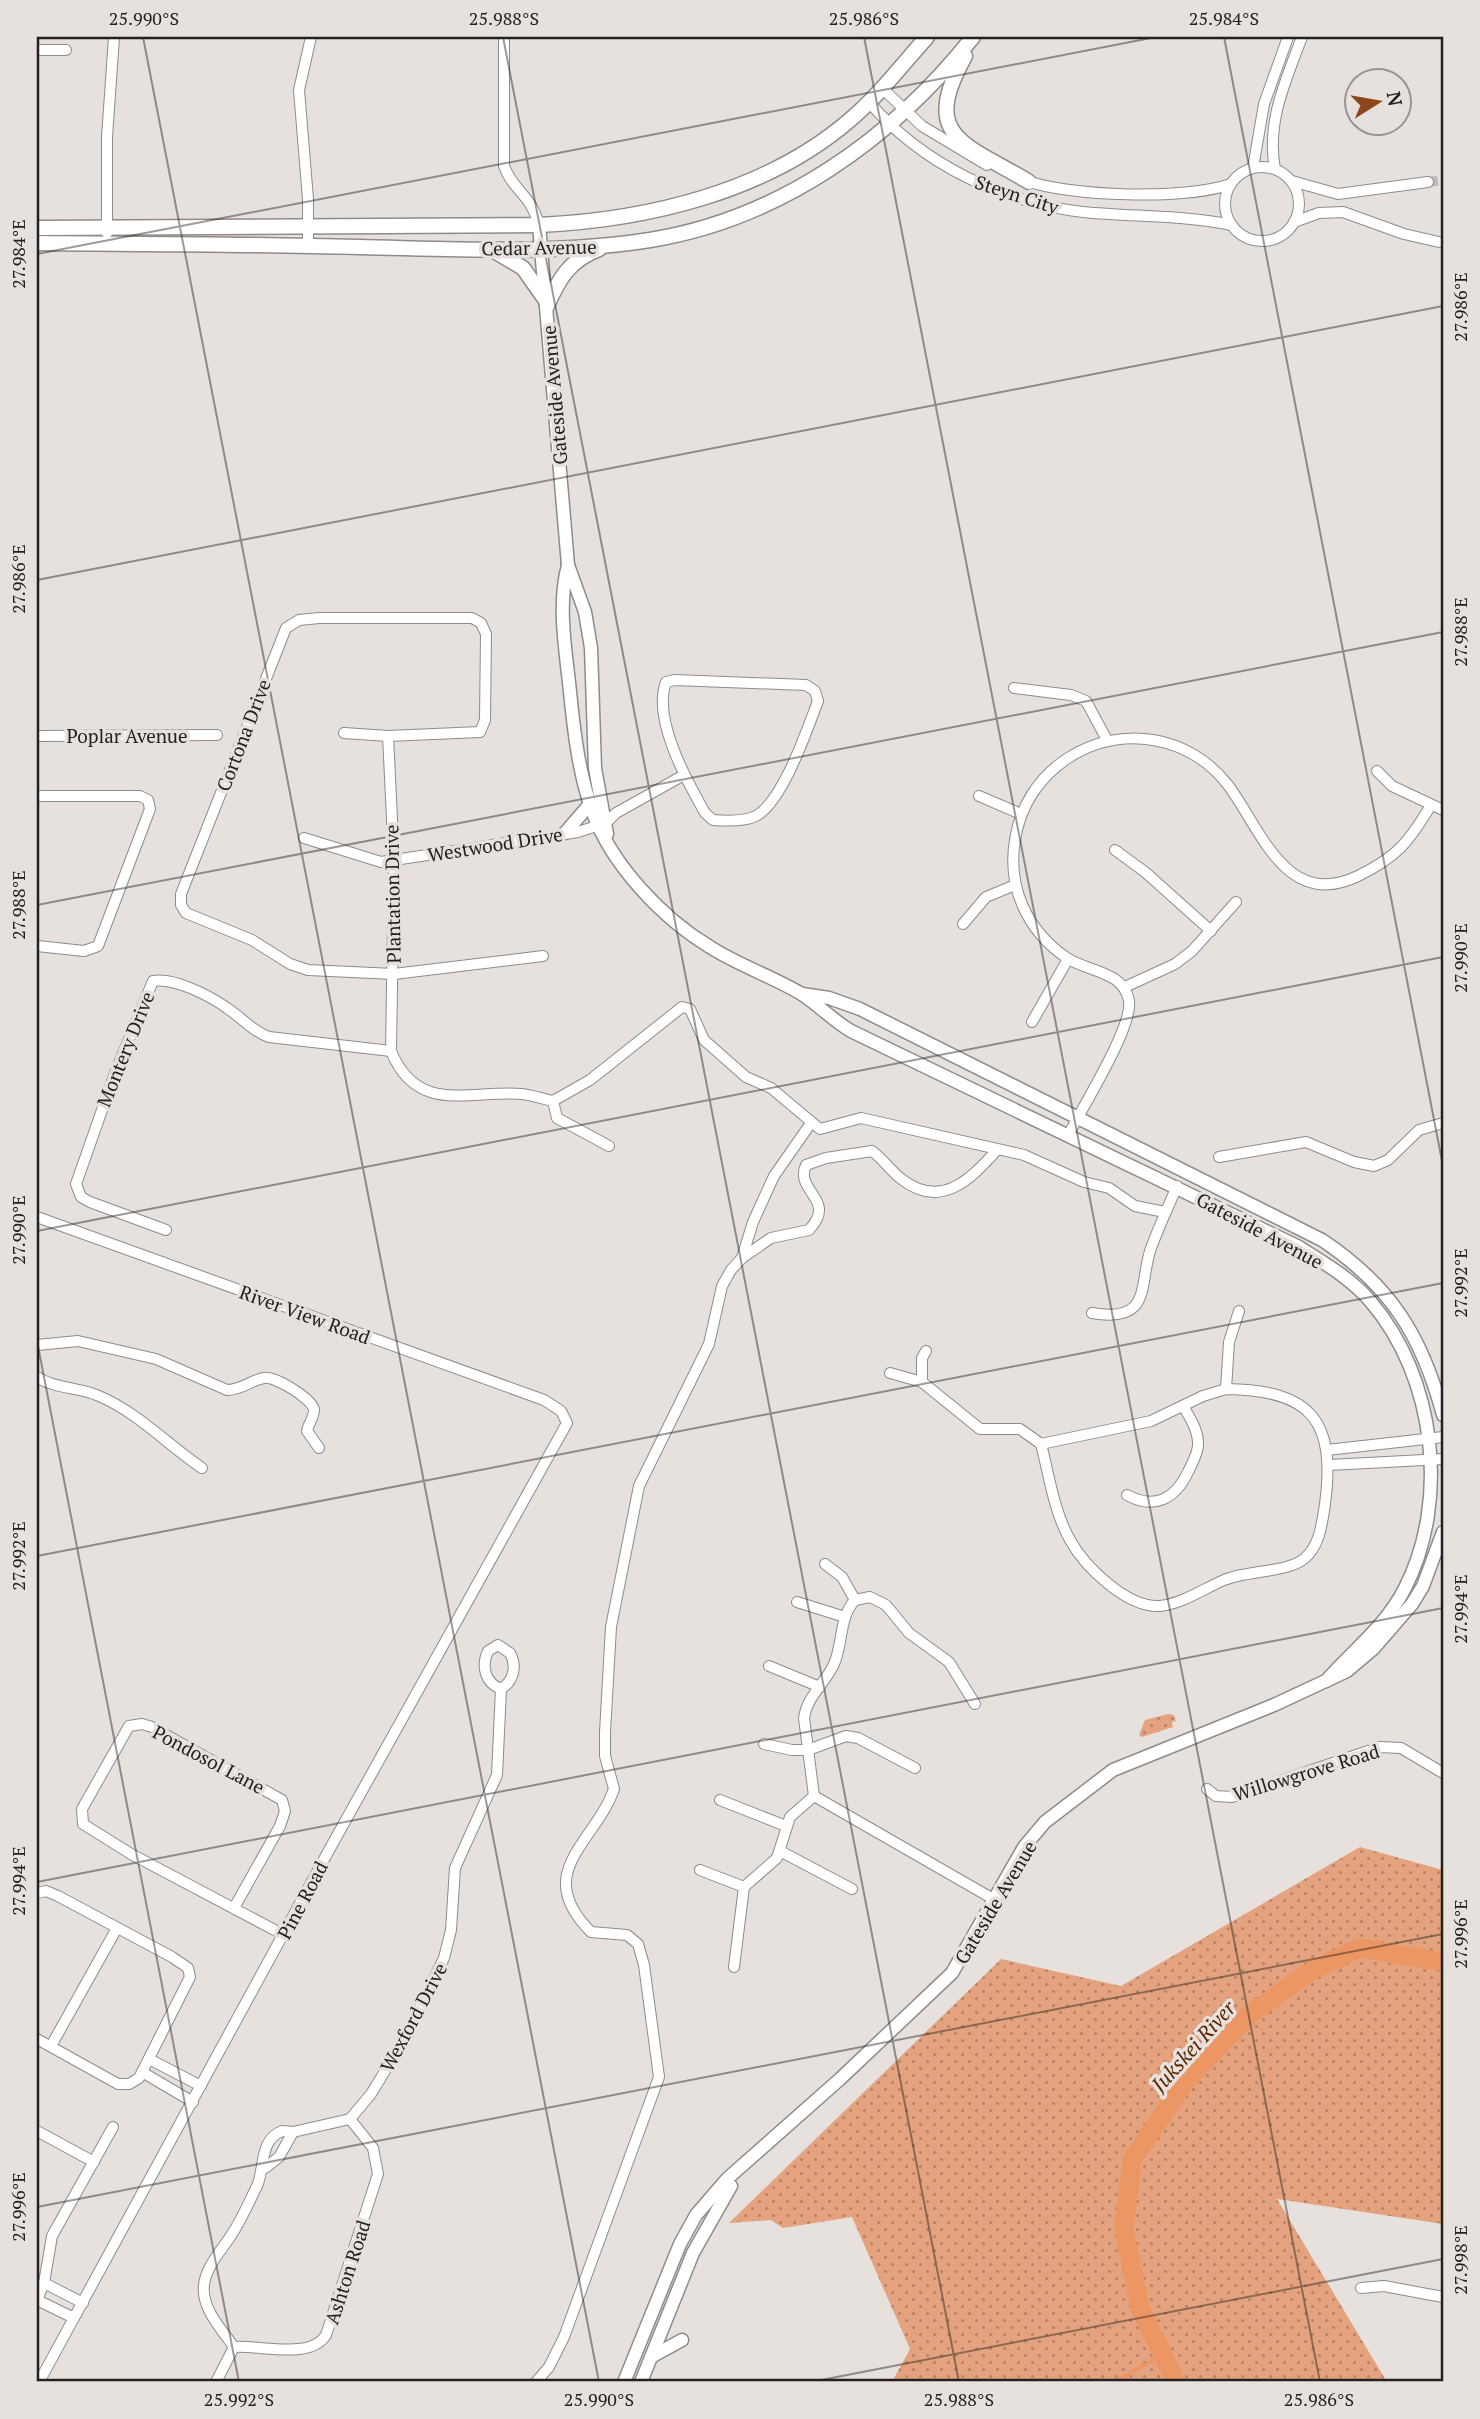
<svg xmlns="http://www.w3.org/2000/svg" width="1480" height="2419" viewBox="0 0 1480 2419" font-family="'PT Serif',serif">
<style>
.grass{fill:url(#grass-dots)}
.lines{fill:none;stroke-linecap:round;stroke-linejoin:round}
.stream{stroke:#ec9664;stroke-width:3.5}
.river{stroke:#ec9664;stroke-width:19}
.minor-tunnel{stroke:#c0bbb8;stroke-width:10;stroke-dasharray:10 5;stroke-linecap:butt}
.minor-casing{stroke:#908b88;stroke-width:12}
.tertiary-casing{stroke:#908b88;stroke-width:15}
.secondary-casing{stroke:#908b88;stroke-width:17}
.minor{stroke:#fff;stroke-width:10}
.tertiary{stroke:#fff;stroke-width:12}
.secondary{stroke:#fff;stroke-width:14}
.ticks{fill:none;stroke:#232120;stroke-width:2;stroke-opacity:0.45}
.labels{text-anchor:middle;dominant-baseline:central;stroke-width:7;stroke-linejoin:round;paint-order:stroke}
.street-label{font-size:19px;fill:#232120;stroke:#e7e1de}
.water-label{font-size:21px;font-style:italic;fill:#5c2700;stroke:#e7e1de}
.neatline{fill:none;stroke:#232120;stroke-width:2.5}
.ticks-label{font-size:18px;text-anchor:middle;fill:#232120}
</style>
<defs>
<pattern id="grass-dots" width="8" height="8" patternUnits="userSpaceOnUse" patternTransform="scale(1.75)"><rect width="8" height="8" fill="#e4a37e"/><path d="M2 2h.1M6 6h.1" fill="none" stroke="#b88467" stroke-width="1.8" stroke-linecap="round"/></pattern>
</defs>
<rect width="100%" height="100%" fill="#e7e1de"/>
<g class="grass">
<polygon points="1168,1714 1174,1715 1176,1721 1172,1722 1173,1727 1142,1737 1139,1735 1145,1720"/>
<polygon points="1360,1847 1443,1870 1443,2224 1277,2199 1387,2382 892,2382 910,2349 852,2217 783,2228 771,2220 729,2223 1001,1959 1121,1986"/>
</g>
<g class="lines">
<polyline class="stream" points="1103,2382 1119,2379 1163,2355"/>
<polyline class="river" points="1176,2382 1140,2308 1124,2228 1132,2160 1185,2082 1249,2015 1314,1969 1360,1948 1443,1962"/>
<polyline class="minor-tunnel" points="1428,182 1443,180"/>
<defs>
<g id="minor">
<path d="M504 37V166C513 191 531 194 539 225"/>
<polyline points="37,50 66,50"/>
<polyline points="883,89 922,126 987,165"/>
<path d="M869 102C922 164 1003 203 1083 212 1134 217 1183 215 1232 225"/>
<circle cx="1262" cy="204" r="37"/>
<polyline points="1253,168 1264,104 1288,37"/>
<path d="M1275 169C1266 122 1286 80 1302 37"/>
<path d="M1024 180C1070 197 1185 200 1231 184"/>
<polyline points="1292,181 1338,194 1428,182"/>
<polyline points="1294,222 1319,213 1343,212 1404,234 1439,242"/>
<polyline points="107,233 107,137 114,37"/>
<polyline points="308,246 308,199 299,90 311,37"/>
<path d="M675 680 806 685 815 691 818 701C807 730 783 801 756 816 744 822 726 821 713 820L705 813C687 781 652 719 666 682Z"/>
<polyline points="1014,688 1071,695 1086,701 1107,740"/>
<polyline points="344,733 388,736 480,732 485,720 486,634 481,623 472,618 319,618 299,620 286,628 181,894 181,905 186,913 252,940 290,964 308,970 394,974 543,956"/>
<polyline points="37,736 217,735"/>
<path d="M388 736 394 860 391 1051C417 1115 469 1090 522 1094 532 1095 543 1099 553 1101L590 1080 682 1007 690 1009 704 1040 746 1077 771 1088 820 1129 861 1118 1024 1155 1084 1182 1109 1188 1135 1206 1165 1212"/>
<polyline points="1377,771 1392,786 1443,810"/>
<polyline points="37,796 140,796 148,800 150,809 98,946 84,951 37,946"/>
<polyline points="979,796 1021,814"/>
<polyline points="304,838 381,862 578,832 606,823 616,813 684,775"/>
<polyline points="1115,850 1145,872 1211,931"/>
<polyline points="963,924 986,897 1015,885"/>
<polyline points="1125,987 1175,964 1192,951 1236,902"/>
<polyline points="1032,1022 1068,959"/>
<polyline points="553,1101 557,1118 609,1146"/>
<path d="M1069 1134C1083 1106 1133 1027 1129 1001 1124 971 1088 972 1067 958 1027 931 1007 887 1015 840 1020 806 1039 777 1068 758 1121 724 1189 735 1228 785 1261 829 1286 911 1358 876 1397 857 1409 842 1431 805"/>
<polyline points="1219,1157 1306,1142 1354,1162 1374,1166 1388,1160 1419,1130 1443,1123"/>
<polyline points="37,1217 544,1400 561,1411 567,1423 328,1852 39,2382"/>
<path d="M166 1230 90 1202 81 1197 76 1184 115 1073 153 981C174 977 210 996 227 1008 242 1018 252 1031 269 1037L391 1051"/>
<polyline points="742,1258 753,1222 774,1176 811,1123"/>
<path d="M1092 1313C1151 1323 1139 1288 1150 1251 1158 1228 1168 1208 1177 1186"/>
<path d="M37 1345 78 1341 156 1359 227 1390C242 1390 251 1380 264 1378 275 1376 313 1399 314 1410 314 1417 308 1425 307 1431L319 1448"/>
<polyline points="890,1373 922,1382 980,1429 1020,1429 1041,1444"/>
<path d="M37 1377C55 1389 79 1387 99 1396 137 1412 168 1445 202 1468"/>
<polyline points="922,1382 922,1358 926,1351"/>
<path d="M1226 1389C1312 1390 1336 1421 1325 1504 1322 1523 1320 1545 1305 1558 1288 1573 1247 1570 1224 1580 1203 1589 1184 1603 1160 1606 1127 1608 1085 1567 1070 1540 1054 1512 1049 1475 1041 1444L1151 1421 1203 1396Z"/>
<polyline points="1226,1389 1229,1342 1239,1311"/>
<polyline points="1327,1450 1443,1437"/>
<polyline points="1329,1465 1443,1459"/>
<path d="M1127 1495C1155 1510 1175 1499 1188 1472 1192 1464 1197 1455 1198 1446 1199 1431 1190 1418 1183 1406"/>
<polyline points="825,1564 842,1577 855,1600"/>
<polyline points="855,1600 870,1597 886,1605 909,1633 949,1662 975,1704"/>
<polyline points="797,1602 845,1617"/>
<path d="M498 1645 510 1653C517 1666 514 1681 501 1689 485 1683 481 1666 488 1651Z"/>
<polyline points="769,1666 820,1687"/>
<polyline points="764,1744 792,1750 808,1750 846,1736 858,1738 915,1768"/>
<polyline points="1207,1789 1216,1796 1232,1797 1380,1747 1401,1748 1443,1773"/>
<path d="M814 1796 804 1718C807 1696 825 1684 834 1664 843 1644 839 1617 855 1600"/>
<polyline points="814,1796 995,1900"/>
<polyline points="720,1800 786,1826"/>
<polyline points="780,1851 852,1889"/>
<polyline points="700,1870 744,1887"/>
<polyline points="37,1893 46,1891 58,1896 172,1957 188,1968 190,1977 139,2078 129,2084 118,2084 37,2039"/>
<polyline points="234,1908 280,1826 285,1811 282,1800 152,1727 142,1724 129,1726 82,1809 83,1824 131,1854 284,1935"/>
<polyline points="734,1967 744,1887 777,1858 790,1817 814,1796"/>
<polyline points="51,2046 117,1928"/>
<polyline points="149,2059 201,2086"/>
<polyline points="142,2072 193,2102"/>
<polyline points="37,2131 94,2162"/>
<polyline points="265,2168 279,2157 293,2132"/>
<polyline points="44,2283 83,2303"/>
<polyline points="1361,2288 1384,2286 1443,2297"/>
<polyline points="37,2300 44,2283 52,2236 113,2127"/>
<polyline points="37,2300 74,2318"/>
<path d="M234 2347C222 2330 201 2308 204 2285 206 2266 222 2250 232 2234 242 2219 249 2202 257 2186 265 2168 259 2140 282 2131L293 2132 350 2119 371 2094 405 2038 444 1958 451 1930 455 1868 497 1775 501 1689"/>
<path d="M234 2347C261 2345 311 2360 326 2335L378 2174 373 2148 350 2119"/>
<polyline points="216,2382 234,2347"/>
<path d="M536 2382 549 2367 564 2337 659 2077 644 1965 638 1944 627 1935 591 1932C531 1872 595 1843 614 1789L605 1756V1732L611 1627 639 1486 709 1344 722 1286 731 1270 742 1258 771 1238 809 1230C838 1199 794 1192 806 1165L826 1158 872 1151C883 1159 890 1170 900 1178 940 1210 969 1181 997 1150"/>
</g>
<g id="tertiary">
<polyline points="539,225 568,565 585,612 591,648 595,768 607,834"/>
<path d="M568 565C557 606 566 651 570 692 574 732 579 775 593 813 612 865 662 918 710 947 738 965 771 976 800 993 818 1004 832 1020 851 1031L1299 1247C1324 1263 1352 1279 1371 1302 1435 1377 1450 1500 1405 1588 1386 1626 1354 1649 1326 1681"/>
<polyline points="565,833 590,804"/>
<path d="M802 994 829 998 860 1009 1322 1240C1391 1286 1422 1336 1443 1415"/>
<polyline points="651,2357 682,2340"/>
<polyline points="624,2382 680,2244 696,2215 728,2178 840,2079 952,1973 1024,1847 1045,1822 1113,1770 1274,1705 1347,1671 1373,1649 1412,1604 1423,1586 1443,1532"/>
<polyline points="641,2382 693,2253 731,2186"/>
</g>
<g id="secondary">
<path d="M965 56C919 138 965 143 1029 182"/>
<path d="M37 228 539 225C647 220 767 192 851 119 880 94 902 65 927 37"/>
<path d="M37 243C144 244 252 244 359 247 454 249 556 255 650 240 780 219 892 139 973 37"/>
<polyline points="491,249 523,268 547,302"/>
<path d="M547 306C559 278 570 260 599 249"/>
</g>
</defs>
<use href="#minor" class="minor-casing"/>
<use href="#tertiary" class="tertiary-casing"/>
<use href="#secondary" class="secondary-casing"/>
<use href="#minor" class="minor"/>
<use href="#tertiary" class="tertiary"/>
<use href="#secondary" class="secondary"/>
</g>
<path class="ticks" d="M143 37 599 2382M503 37 959 2382M864 37 1320 2382M1224 37 1443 1166M37 254 1156 37M37 580 1443 306M37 905 1443 632M37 1231 1443 957M37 1341 239 2382M37 1556 1443 1283M37 1882 1443 1608M37 2207 1443 1934M811 2382 1443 2259"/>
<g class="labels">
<g class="street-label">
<text transform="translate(1017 194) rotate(18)">Steyn City</text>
<text transform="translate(539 247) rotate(-1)">Cedar Avenue</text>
<text transform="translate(554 395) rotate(-95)">Gateside Avenue</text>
<text x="127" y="735">Poplar Avenue</text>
<text transform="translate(243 735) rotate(-69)">Cortona Drive</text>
<text transform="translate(495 844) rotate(-9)">Westwood Drive</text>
<text transform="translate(392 894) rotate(-91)">Plantation Drive</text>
<text transform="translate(125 1049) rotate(-68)">Montery Drive</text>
<text transform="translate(1260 1230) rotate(28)">Gateside Avenue</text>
<text transform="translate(305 1314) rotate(20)">River View Road</text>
<text transform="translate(209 1759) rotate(28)">Pondosol Lane</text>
<text transform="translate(1306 1772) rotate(-17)">Willowgrove Road</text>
<text transform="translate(302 1900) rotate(-62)">Pine Road</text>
<text transform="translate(995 1902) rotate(-59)">Gateside Avenue</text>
<text transform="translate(413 2017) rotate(-62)">Wexford Drive</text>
<text transform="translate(347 2272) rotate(-72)">Ashton Road</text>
</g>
<g class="water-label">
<text transform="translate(1193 2046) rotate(-48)">Jukskei River</text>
</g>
</g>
<rect width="1480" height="2419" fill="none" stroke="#e7e1de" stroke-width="77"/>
<g transform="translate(1378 102) rotate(79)"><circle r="33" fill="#e7e1de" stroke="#999492" stroke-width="2"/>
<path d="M0-5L12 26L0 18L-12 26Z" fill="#8c481c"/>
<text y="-10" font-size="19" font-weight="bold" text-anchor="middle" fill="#232120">N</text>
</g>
<rect x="38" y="38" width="1404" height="2342" class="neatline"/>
<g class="ticks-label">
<text x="144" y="25">25.990°S</text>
<text x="504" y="25">25.988°S</text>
<text x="864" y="25">25.986°S</text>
<text x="1224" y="25">25.984°S</text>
<text transform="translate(19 254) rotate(-90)" y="6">27.984°E</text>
<text transform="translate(1461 307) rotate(-90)" y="6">27.986°E</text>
<text transform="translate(19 579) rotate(-90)" y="6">27.986°E</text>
<text transform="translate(1461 632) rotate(-90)" y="6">27.988°E</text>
<text transform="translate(19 905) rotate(-90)" y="6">27.988°E</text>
<text transform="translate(1461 958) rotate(-90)" y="6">27.990°E</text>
<text transform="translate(19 1230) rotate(-90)" y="6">27.990°E</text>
<text transform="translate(1461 1283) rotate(-90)" y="6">27.992°E</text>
<text transform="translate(19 1556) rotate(-90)" y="6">27.992°E</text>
<text transform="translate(1461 1609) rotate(-90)" y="6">27.994°E</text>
<text transform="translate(19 1881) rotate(-90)" y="6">27.994°E</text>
<text transform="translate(1461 1934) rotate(-90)" y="6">27.996°E</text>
<text transform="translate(19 2207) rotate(-90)" y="6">27.996°E</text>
<text transform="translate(1461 2260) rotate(-90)" y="6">27.998°E</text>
<text x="239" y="2406">25.992°S</text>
<text x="599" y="2406">25.990°S</text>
<text x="959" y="2406">25.988°S</text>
<text x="1319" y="2406">25.986°S</text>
</g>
</svg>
